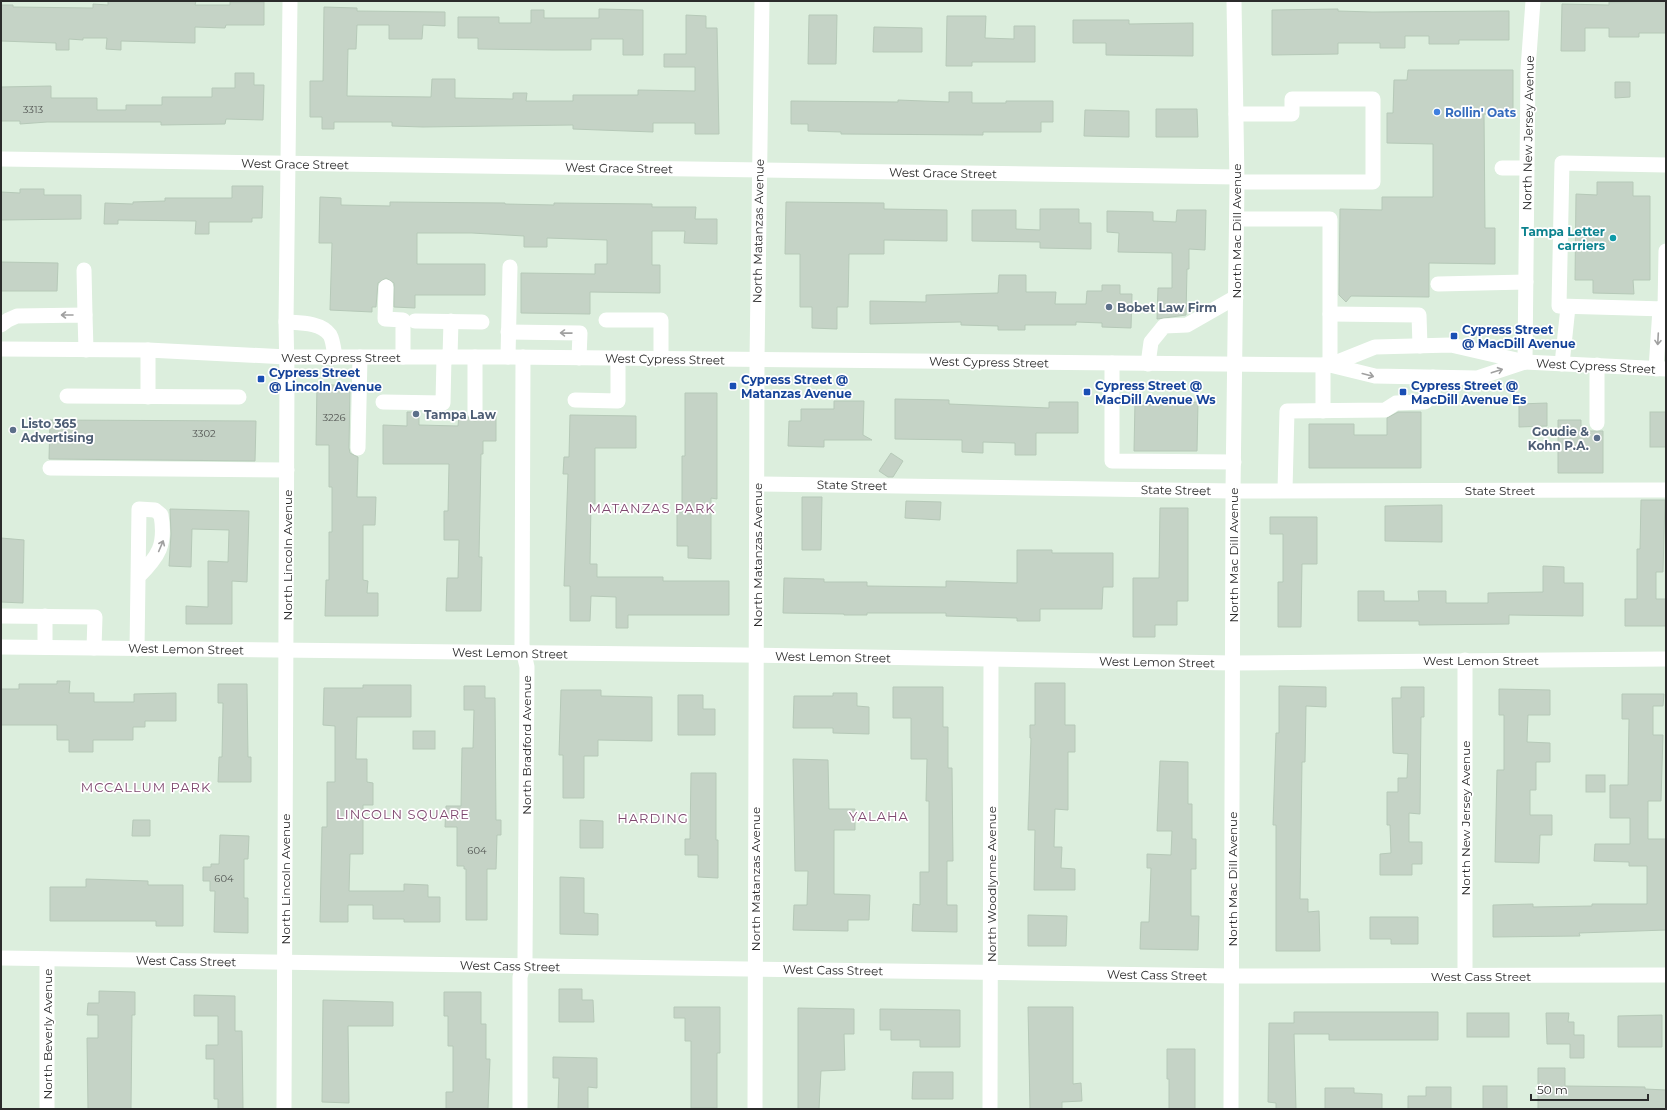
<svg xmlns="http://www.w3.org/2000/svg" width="1667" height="1110" viewBox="0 0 1667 1110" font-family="Montserrat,sans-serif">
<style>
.building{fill:#c5d3c6;stroke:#b6c9b8}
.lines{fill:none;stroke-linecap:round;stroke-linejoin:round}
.minor{stroke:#fff;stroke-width:15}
.oneway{stroke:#a0a0a0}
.shop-dot{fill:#3f7fe0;stroke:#fff;stroke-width:1.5}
.culture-dot{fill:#0f9aa8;stroke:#fff;stroke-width:1.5}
.service-dot{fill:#5c6f8a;stroke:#fff;stroke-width:1.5}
.transit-dot{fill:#1a4fb4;stroke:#fff;stroke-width:1.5}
.labels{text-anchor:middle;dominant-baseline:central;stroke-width:3.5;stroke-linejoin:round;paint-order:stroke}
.number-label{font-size:10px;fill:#525552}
.shop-label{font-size:12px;font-weight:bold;fill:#366cbe;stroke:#fff;text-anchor:start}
.street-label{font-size:12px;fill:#2b2b2b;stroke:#fff}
.culture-label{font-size:12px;font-weight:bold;fill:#0d838f;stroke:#fff;text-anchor:end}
.service-label{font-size:12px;font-weight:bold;fill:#4e5e75;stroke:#fff;text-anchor:start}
.transit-label{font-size:12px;font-weight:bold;fill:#164399;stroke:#fff;text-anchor:start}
.neighbourhood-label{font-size:13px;letter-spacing:1px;fill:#7f486f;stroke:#fff}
</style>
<rect width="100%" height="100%" fill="#dceedd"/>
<g class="building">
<polygon points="108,1 196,1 195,5 230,5 230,2 264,2 264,25 226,25 225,28 195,27 195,43 121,41 121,50 106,49 107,38 83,38 83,40 69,39 69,50 56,50 56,43 1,41 1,5 13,5 13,7 93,8 93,4 108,5"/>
<polygon points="1666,1 1666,33 1639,33 1639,37 1609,37 1609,28 1585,28 1585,51 1561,51 1562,4 1609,5 1609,2"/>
<polygon points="324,7 357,8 357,11 445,12 445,26 423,25 422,39 389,39 389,25 357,25 356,49 348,49 347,96 431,97 432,79 455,79 455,98 513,99 513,93 527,93 526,101 573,101 573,95 638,95 638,90 695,91 695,67 664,67 664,54 686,54 686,15 706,16 706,28 717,28 719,134 695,134 695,123 653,123 653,132 573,129 573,125 423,127 392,126 392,122 334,122 334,129 322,129 322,117 310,117 310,81 323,81"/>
<polygon points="599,9 643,10 643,55 623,55 623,39 591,39 591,50 553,50 478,49 478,38 458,38 458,17 499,17 499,23 531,23 531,10 544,10 544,18 599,18"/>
<polygon points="1338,9 1338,11 1372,12 1509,11 1509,40 1459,40 1459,44 1429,44 1429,36 1405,36 1405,48 1380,48 1380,43 1338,43 1338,54 1272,55 1272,10"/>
<polygon points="809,15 837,15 836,64 808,64"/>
<polygon points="947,16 986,16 985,38 1014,39 1014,26 1035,26 1035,62 972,62 972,66 946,66"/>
<polygon points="1073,20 1129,20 1129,24 1193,23 1193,56 1106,55 1106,43 1073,43"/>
<polygon points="874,27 922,28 922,52 873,52"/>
<polygon points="1408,70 1513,70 1513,114 1484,114 1485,228 1495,228 1495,264 1429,263 1429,297 1351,296 1346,302 1339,295 1340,209 1382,210 1382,197 1433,197 1433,144 1387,143 1387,113 1393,113 1394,80 1407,80"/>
<polygon points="235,73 254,73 254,85 264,85 263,120 226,119 225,124 161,125 161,122 47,122 20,124 20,121 1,121 1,87 51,86 51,98 97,98 97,110 126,110 126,105 162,105 162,97 212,97 212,88 235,88"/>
<polygon points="1615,82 1630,82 1630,97 1615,98"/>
<polygon points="949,92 972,92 972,103 1006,103 1006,101 1053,101 1053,122 1041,122 1041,132 983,132 983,135 841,134 841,132 808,131 808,124 791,124 791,101 898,102 898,100 949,102"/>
<polygon points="1156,109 1197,109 1198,137 1156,137"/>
<polygon points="1085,110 1129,111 1129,137 1084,136"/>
<polygon points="1597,182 1633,182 1633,196 1650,196 1650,280 1633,280 1634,294 1593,293 1593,280 1575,280 1576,194 1597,195"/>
<polygon points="232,186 263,186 262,218 252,218 252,222 209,222 209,234 195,234 196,221 118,220 118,224 104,224 105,203 133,204 133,202 165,201 165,198 232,198"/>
<polygon points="20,189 44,189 44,195 81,195 81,219 1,220 1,192 20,193"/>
<polygon points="320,197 341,198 341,205 390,206 390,202 505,203 505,204 554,205 554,203 652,204 652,207 696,207 695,219 717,219 717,244 684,243 685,231 652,231 652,265 660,265 660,293 590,292 590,314 521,313 521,273 595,274 595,264 607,264 607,240 547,238 547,247 524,247 524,236 472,233 417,233 417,264 485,264 485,295 415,295 415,308 394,307 394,283 386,278 378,283 376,307 372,307 372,312 330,310 332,243 319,243"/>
<polygon points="786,202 884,203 884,209 947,210 947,241 884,240 884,254 849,254 848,307 837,307 837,329 812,328 812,307 800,307 800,254 785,254"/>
<polygon points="1040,209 1079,209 1079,223 1091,223 1091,249 1040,248 1040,242 972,241 972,210 1016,210 1016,229 1040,230"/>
<polygon points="1177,210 1206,210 1205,250 1189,249 1189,269 1187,269 1186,315 1157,319 1158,288 1172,288 1172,253 1118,252 1119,233 1107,232 1107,211 1153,212 1153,221 1176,222"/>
<polygon points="1,262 58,263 57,291 1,291"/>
<polygon points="999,275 1026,275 1026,292 1056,292 1055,304 1086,304 1087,291 1102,291 1102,285 1120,285 1120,294 1132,294 1131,328 1102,327 1102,323 1076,322 1076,325 1025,325 1025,330 998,330 998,326 961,325 961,322 870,324 870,301 926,302 926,295 998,293"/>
<polygon points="317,384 350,386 349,448 350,453 358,457 357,497 376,497 375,525 363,525 363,580 368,581 367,593 378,593 378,616 325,616 326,580 329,580 329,532 332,532 332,487 329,487 329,445 316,445"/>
<polygon points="685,393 717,393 717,499 711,498 711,559 688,558 688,546 677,546 677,512 682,512 682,456 685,456"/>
<polygon points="895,399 949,400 949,404 1049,408 1049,402 1078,402 1078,433 1036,433 1036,455 1015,455 1015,443 983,442 983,453 962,452 962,440 895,439"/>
<polygon points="834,401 864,401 863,435 872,440 824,440 824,447 788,446 789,421 801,421 801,409 834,409"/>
<polygon points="1135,402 1198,402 1197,451 1134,451"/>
<polygon points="1547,403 1547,426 1519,427 1519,404"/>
<polygon points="407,412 419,412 419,425 458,426 459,414 466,414 470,420 475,421 480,420 484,414 496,414 496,441 483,441 483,454 481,454 479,557 482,557 481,611 446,611 447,578 458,578 459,540 444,540 444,511 448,511 449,464 383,464 383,425 407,426"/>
<polygon points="1398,412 1421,412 1421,468 1309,468 1309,424 1354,424 1354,435 1387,435 1387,418"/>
<rect x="1650" y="412" width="16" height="35"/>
<polygon points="570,415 636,416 636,448 595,448 595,504 591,504 590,564 597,564 597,577 663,577 663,581 729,581 729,615 628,615 628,628 616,628 616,597 591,596 590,621 570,621 570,586 564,586 568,474 563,474 564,457 569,457"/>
<polygon points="50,420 256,421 255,461 49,459"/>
<polygon points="1558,420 1581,420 1581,431 1603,431 1603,473 1558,473"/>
<polygon points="891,453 903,461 893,477 888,477 879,471"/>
<polygon points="802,497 822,497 821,550 802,550"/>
<polygon points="1641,500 1665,500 1663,572 1656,572 1656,599 1666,599 1666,626 1625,626 1625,599 1637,599 1637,549 1640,549"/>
<polygon points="906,501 941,502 940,520 905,518"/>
<polygon points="1442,505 1442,542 1385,541 1385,506"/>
<polygon points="1160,508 1188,508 1188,601 1177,601 1177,625 1155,625 1155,637 1133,637 1133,578 1159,578"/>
<polygon points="170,509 249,511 247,582 232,581 232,624 186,624 186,606 208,607 208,561 228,562 229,530 192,529 191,567 169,566 171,534"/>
<polygon points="1270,517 1317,517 1317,564 1302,564 1301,627 1278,627 1278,582 1283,582 1283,534 1270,534"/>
<polygon points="1,538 24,540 23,603 1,602"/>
<polygon points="1017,550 1052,550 1052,553 1113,553 1113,587 1103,587 1102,609 1040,609 1040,621 1017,621 1017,618 946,616 946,613 867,613 867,615 844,615 844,614 783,613 784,578 824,579 824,582 867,582 867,586 946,587 946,581 1017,583"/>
<polygon points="1543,566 1564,567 1564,583 1583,583 1583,616 1509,615 1509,624 1419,625 1419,621 1358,621 1358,591 1384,591 1384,601 1419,601 1418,591 1446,591 1446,603 1488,603 1488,593 1543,592"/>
<polygon points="57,681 70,681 69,693 94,693 94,702 134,702 134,694 176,693 176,721 145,721 145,727 133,727 133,740 93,740 93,752 69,752 69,740 57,740 57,725 1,725 1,689 19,689 19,684 57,684"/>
<polygon points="1035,683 1065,683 1065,725 1075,725 1075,752 1068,752 1068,810 1055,809 1054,847 1062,847 1061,868 1075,869 1075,890 1034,890 1035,830 1028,830 1031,738 1030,738 1030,725 1035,725"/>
<polygon points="218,684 247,684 248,757 251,757 251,782 218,782 219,757 222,757 223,703 218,703"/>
<polygon points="363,685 411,685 411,717 357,717 356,759 367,759 367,782 373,783 373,805 363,805 363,854 350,854 349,891 404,891 404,884 428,885 428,897 440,897 440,922 404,922 404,919 373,919 373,905 348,905 348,922 320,922 322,827 327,827 327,782 335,782 335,726 323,725 324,688 363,688"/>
<polygon points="464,686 485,686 485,698 495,698 496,820 501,820 501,835 497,835 496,869 487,869 487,920 466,920 466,869 464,869 464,866 457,866 457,827 445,827 446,806 461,806 462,748 473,748 474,710 464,710"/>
<polygon points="1279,686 1326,687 1326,707 1306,706 1305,762 1302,762 1300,899 1308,899 1308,912 1319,911 1320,951 1276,951 1276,825 1273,825 1276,733 1279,733"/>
<polygon points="893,687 943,687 943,727 948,727 948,768 952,768 953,861 947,861 947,905 957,905 957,932 912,931 913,904 920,905 920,872 929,872 929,801 926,801 927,759 911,759 911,718 893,718"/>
<polygon points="1401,687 1424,687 1424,717 1421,717 1420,814 1409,813 1409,842 1422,842 1422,864 1412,864 1412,875 1380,875 1380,854 1391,853 1390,825 1387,825 1387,792 1398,792 1398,778 1407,778 1408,754 1393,753 1392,698 1401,698"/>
<polygon points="1499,689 1550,690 1550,715 1528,715 1527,742 1550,743 1550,762 1536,762 1536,790 1530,790 1530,815 1552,815 1552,835 1540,835 1539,863 1495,862 1497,770 1504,770 1504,715 1499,715"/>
<polygon points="561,690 601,690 601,696 652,697 652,741 598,740 598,756 584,756 584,798 563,798 563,755 559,755"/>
<polygon points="833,693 857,693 857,706 869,707 869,734 833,733 833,728 793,728 794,696 833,696"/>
<polygon points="1622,694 1664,694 1663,706 1653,706 1653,735 1663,735 1661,801 1648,801 1648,839 1666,839 1666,930 1579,933 1580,936 1493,937 1493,905 1533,904 1533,907 1592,906 1592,904 1647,904 1647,866 1629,866 1629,862 1594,861 1595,844 1630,844 1630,818 1610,818 1610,785 1628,785 1629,719 1622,719"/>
<polygon points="678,695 703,695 703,709 715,709 715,735 678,735"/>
<rect x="413" y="731" width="22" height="18"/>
<polygon points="793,759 828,760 829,809 855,809 855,830 834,830 834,894 870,895 869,920 848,920 848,931 793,930 794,905 807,905 808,871 795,871"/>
<polygon points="1160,761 1188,762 1188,804 1192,804 1192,839 1196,839 1196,869 1191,869 1191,916 1199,916 1198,950 1140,949 1141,922 1149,922 1151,868 1147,868 1147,854 1171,855 1172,831 1157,831"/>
<polygon points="691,773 716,773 716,840 718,840 718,878 698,877 698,855 685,855 685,839 690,839"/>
<rect x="1586" y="775" width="19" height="17"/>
<polygon points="133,820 150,820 150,836 132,836"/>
<polygon points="580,820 603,821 603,848 580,848"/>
<polygon points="220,835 249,836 248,859 244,859 244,898 248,898 248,933 214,932 215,891 210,891 210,881 203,881 203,867 211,867 211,864 219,864"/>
<polygon points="560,877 584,878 584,913 598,914 598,935 560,934"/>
<polygon points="86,879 148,881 148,885 183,885 183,926 156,926 156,921 50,921 50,887 86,887"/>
<polygon points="1028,915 1067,916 1066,946 1028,946"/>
<polygon points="1370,917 1418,917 1418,944 1391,944 1391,939 1370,939"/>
<polygon points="559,989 582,989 582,1000 593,1000 594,1022 559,1022"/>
<polygon points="99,991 135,992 135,1015 132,1015 131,1109 88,1109 87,1038 98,1038 98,1015 87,1015 88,1003 99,1003"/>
<polygon points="444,992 481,992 481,1024 486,1024 486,1059 490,1059 488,1109 446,1109 446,1092 453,1092 453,1046 448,1046 448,1016 444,1016"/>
<polygon points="194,995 235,996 235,1031 242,1031 243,1109 218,1109 218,1099 214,1099 214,1059 206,1059 206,1045 218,1045 218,1016 194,1016"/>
<polygon points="323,1000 393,1002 393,1026 348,1026 349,1103 322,1102"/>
<polygon points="674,1007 720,1007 720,1053 717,1053 717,1108 691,1108 691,1041 685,1041 685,1018 674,1018"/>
<polygon points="1028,1007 1073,1007 1073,1084 1081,1083 1082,1101 1062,1102 1062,1109 1030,1109"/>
<polygon points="798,1008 854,1009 854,1034 844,1034 845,1070 821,1071 819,1109 798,1109"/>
<polygon points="880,1009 960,1010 960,1047 920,1047 920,1040 891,1040 891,1030 880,1030"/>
<polygon points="1294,1012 1438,1012 1438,1040 1329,1040 1329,1034 1294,1034 1296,1109 1276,1109 1276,1103 1268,1102 1269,1023 1294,1023"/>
<rect x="1467" y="1013" width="42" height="24"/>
<polygon points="1546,1013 1569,1013 1568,1022 1574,1022 1574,1035 1584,1035 1584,1058 1570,1058 1570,1044 1547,1044"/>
<polygon points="1662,1015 1662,1047 1618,1047 1618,1016"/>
<polygon points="1167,1049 1195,1049 1195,1109 1169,1109 1169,1079 1167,1079"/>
<polygon points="553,1057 597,1058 597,1088 588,1087 588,1109 558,1109 559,1078 553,1078"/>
<polygon points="1538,1068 1565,1068 1565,1086 1645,1087 1645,1089 1666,1090 1666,1109 1538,1109"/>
<polygon points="913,1072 953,1072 953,1099 912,1099"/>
<rect x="1483" y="1086" width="24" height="23"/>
<polygon points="1426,1087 1451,1087 1451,1109 1408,1109 1408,1096 1426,1096"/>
<polygon points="1325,1088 1354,1088 1354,1093 1382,1094 1382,1109 1325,1109"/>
</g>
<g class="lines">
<g class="minor">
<polyline points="1236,114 1292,114 1292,99 1373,99 1373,182 1237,182"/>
<polyline points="1,159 1237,177"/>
<polyline points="1666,165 1562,163 1559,306 1665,309 1666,251"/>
<polyline points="1502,168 1527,168"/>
<polyline points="1237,219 1330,219 1330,365"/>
<polyline points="84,270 85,315"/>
<polyline points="1438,284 1526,282"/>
<polyline points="386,287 385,319 403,320 403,357"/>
<polyline points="1330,314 1419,315 1420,346"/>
<polyline points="606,320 661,320 661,359"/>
<polyline points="415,321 482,322"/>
<path d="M286 322C299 323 321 322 330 335 333 340 334 351 335 357"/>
<polyline points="1,325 8,320 17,316 85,315 86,350"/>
<polyline points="508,332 580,333 579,358"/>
<polyline points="1,349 148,350 287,357 508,357 1330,365 1375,376 1477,378 1525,362"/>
<polyline points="148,350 148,397"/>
<polyline points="450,357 451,321"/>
<polyline points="475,357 475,412"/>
<polyline points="508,357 510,267"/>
<polyline points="1525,362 1528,69 1533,1"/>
<polyline points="1112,363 1112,461 1234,462"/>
<polyline points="1148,364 1151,342 1164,326 1187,325 1236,297"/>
<polyline points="1562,364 1568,307"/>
<polyline points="1323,365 1323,411"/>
<polyline points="1330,365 1375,347 1451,345 1525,362 1666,369"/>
<polyline points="1597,365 1597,423"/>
<polyline points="1656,369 1660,309"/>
<polyline points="67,396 239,397"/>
<polyline points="575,400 618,401 618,358"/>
<polyline points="383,402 443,403 444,357"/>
<polyline points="358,448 360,357"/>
<polyline points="50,468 287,470"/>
<polyline points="758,484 1233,491 1666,490"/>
<polyline points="1285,490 1287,411 1385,410 1396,403 1425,402 1433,394 1433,377"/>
<polyline points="1,616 95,617 94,648"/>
<polyline points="45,616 45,647"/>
<polyline points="1,647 742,655 1233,663 1666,659"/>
<path d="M137 649 139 509 155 510 161 515C166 545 159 556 138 577"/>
<polyline points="1465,660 1465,976"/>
<polyline points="1,958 1232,976 1666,975"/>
<polyline points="47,959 47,1109"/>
<polyline points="284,1109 287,375 286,322 290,1"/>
<polyline points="520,1109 520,977 525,959 527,667 522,645 523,357"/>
<polyline points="755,1109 757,360 762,1"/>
<polyline points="990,1109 991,660"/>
<polyline points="1231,1109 1233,491 1237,182 1234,1"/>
</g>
</g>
<defs><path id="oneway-shaft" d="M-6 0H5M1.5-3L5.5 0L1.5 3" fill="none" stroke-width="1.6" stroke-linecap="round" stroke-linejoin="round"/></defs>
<g class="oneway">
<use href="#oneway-shaft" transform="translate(67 315) rotate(180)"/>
<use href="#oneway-shaft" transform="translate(566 333) rotate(-179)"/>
<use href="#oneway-shaft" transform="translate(1658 339) rotate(93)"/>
<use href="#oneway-shaft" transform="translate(1497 371) rotate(-18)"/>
<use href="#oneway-shaft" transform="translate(1368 375) rotate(15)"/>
<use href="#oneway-shaft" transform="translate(161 546) rotate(-67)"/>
</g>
<circle class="shop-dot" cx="1437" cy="112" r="4"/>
<circle class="culture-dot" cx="1613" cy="238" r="4"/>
<g class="service-dot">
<circle cx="1109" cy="307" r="4"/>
<circle cx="416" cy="414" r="4"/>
<circle cx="13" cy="430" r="4"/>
<circle cx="1597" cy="438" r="4"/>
</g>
<g class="transit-dot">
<rect x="1450" y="332" width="8" height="8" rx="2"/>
<rect x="257" y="375" width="8" height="8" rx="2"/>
<rect x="729" y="382" width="8" height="8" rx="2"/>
<rect x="1083" y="388" width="8" height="8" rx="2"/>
<rect x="1399" y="388" width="8" height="8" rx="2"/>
</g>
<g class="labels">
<g class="number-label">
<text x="33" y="109">3313</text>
<text x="334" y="417">3226</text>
<text x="204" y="433">3302</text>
<text x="477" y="850">604</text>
<text x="224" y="878">604</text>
</g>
<g class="shop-label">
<text x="1445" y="112">Rollin' Oats</text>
</g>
<g class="street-label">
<text transform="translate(1528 133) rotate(-89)">North New Jersey Avenue</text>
<text transform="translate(295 164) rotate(1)">West Grace Street</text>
<text transform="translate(619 168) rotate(1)">West Grace Street</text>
<text transform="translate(943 173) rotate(1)">West Grace Street</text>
<text transform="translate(758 231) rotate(-89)">North Matanzas Avenue</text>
<text transform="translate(1236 231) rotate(-90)">North Mac Dill Avenue</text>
<text x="341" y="357">West Cypress Street</text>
<text transform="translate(665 359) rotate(1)">West Cypress Street</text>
<text transform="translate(989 362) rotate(1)">West Cypress Street</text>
<text transform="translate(1596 366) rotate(3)">West Cypress Street</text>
<text transform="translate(852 485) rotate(1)">State Street</text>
<text transform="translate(1176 490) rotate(1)">State Street</text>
<text x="1500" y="490">State Street</text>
<text transform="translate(287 555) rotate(-90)">North Lincoln Avenue</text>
<text transform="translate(757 555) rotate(-90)">North Matanzas Avenue</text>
<text transform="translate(1233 555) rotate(-90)">North Mac Dill Avenue</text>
<text transform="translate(186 649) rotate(1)">West Lemon Street</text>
<text transform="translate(510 653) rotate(1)">West Lemon Street</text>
<text transform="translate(833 657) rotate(1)">West Lemon Street</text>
<text x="1481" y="660">West Lemon Street</text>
<text transform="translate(1157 662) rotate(1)">West Lemon Street</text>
<text transform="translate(526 745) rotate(-90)">North Bradford Avenue</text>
<text transform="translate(1465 818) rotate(-90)">North New Jersey Avenue</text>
<text transform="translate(285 879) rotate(-90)">North Lincoln Avenue</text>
<text transform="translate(755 879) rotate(-90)">North Matanzas Avenue</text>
<text transform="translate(1232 879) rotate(-90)">North Mac Dill Avenue</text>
<text transform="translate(991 884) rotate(-90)">North Woodlynne Avenue</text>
<text transform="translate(186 961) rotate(1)">West Cass Street</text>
<text transform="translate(510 966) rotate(1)">West Cass Street</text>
<text transform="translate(833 970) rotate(1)">West Cass Street</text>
<text transform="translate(1157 975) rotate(1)">West Cass Street</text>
<text x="1481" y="976">West Cass Street</text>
<text transform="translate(47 1034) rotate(-90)">North Beverly Avenue</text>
</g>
<g class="culture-label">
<text x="1605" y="231">Tampa Letter<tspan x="1605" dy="14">carriers</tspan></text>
</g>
<g class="service-label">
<text x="1117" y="307">Bobet Law Firm</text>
<text x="424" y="414">Tampa Law</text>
<text x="21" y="423">Listo 365<tspan x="21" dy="14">Advertising</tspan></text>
<text x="1589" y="431" text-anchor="end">Goudie &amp;<tspan x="1589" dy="14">Kohn P.A.</tspan></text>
</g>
<g class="transit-label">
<text x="1462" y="329">Cypress Street<tspan x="1462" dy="14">@ MacDill Avenue</tspan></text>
<text x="269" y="372">Cypress Street<tspan x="269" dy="14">@ Lincoln Avenue</tspan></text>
<text x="741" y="379">Cypress Street @<tspan x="741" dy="14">Matanzas Avenue</tspan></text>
<text x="1095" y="385">Cypress Street @<tspan x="1095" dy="14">MacDill Avenue Ws</tspan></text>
<text x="1411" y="385">Cypress Street @<tspan x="1411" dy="14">MacDill Avenue Es</tspan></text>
</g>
<g class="neighbourhood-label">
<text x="652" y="508">MATANZAS PARK</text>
<text x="146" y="787">MCCALLUM PARK</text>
<text x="403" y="814">LINCOLN SQUARE</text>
<text x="879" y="816">YALAHA</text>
<text x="653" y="818">HARDING</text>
</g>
</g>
<rect width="1667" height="1110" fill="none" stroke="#2b2b2b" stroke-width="4"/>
<path d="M1531 1094v6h117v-6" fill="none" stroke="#2b2b2b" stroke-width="2"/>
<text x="1537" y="1094" font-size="12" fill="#2b2b2b" stroke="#ffffff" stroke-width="3" paint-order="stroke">50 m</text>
</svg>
